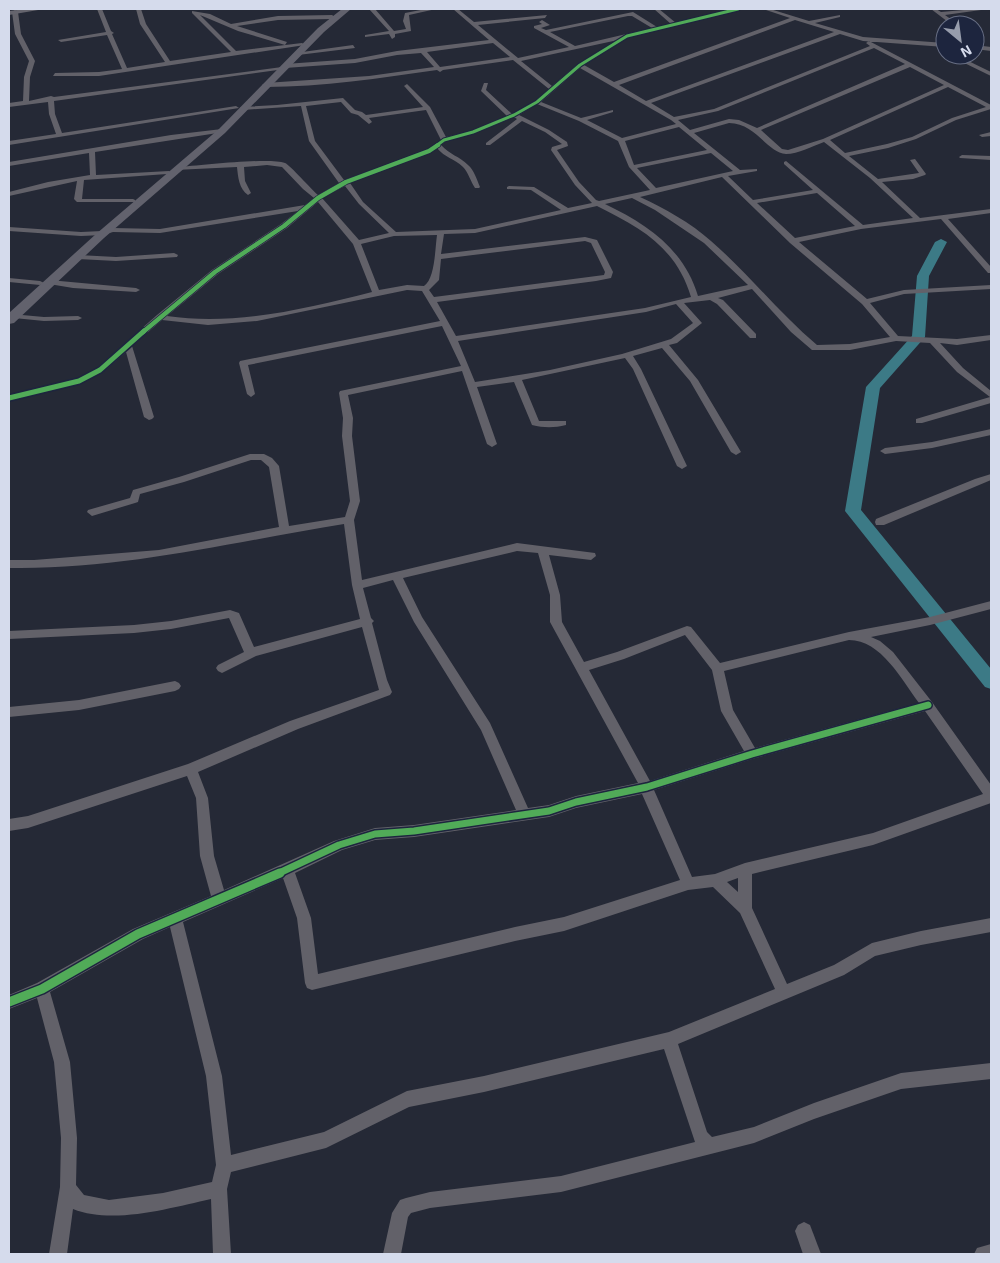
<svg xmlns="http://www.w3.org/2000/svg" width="1000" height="1263" viewBox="0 0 1000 1263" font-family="'Exo 2',sans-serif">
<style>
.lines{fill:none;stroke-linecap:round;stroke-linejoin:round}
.river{fill:#3c7a86;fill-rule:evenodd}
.street{fill:#626169;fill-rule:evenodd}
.secondary{fill:#65646d;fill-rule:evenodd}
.primary{fill:#62626d;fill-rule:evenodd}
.cycleway-far4-casing{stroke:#1d253e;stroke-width:5}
.cycleway-far3-casing{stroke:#1d253e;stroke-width:6}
.cycleway-far2-casing{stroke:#1d253e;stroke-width:8}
.cycleway-far1-casing{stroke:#1d253e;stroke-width:10}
.cycleway-casing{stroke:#1d253e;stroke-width:12}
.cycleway-far4{stroke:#51ab58;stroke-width:3}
.cycleway-far3{stroke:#51ab58;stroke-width:4.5}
.cycleway-far2{stroke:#51ab58;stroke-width:5}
.cycleway-far1{stroke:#51ab58;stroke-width:7}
.cycleway{stroke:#51ab58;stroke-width:9}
</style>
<rect width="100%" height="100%" fill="#252936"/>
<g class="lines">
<polygon class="river" points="941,239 947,242 929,276 925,337 880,388 861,510 991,669 991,689 985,687 845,511 866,387 912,336 917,276 935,242"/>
<g class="street">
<polygon points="97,9 102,9 111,31 114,33 112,34 127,68 165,62 140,24 136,9 141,9 146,24 170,61 231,52 192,13 192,11 210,14 231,24 278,16 332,15 335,17 332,19 278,20 237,26 287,42 285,45 238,31 200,15 236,51 302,43 305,45 99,76 53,76 55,73 99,72 122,69 107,35 61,42 58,40 106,32"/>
<polygon points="369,9 375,9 394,31 406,29 403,21 405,13 426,9 436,9 409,15 411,31 395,34 395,37 392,39 389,34 365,37 365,35 389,31"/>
<path d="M453 9H458L474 22 547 15 545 18 478 25 518 58 569 47 534 28V26L542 24 539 22 542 20 550 25 541 28 546 30 633 12 657 27 671 24 654 9H659L676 23 733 9H741L629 37 584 65 614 82 790 18 763 9H770L809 21 840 15V17L815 23 863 37 945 43V47L863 41 840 34 651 103 674 117 714 109 870 46 866 43 869 41 991 105V109L956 120 916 139 888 148 849 156 878 179 919 173 910 160 915 159 926 174 925 175 913 179 882 182 920 218 991 209V213L948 219 991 267V273H988L941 219 861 229 799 242 867 299 904 290 991 285V289L904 294 870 303 898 336 957 339 991 335V340L957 345 940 343 963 368 991 391V403L922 423H916V419L990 397 957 372 930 343 896 341 850 350H812L791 332 752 289 718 298 723 300 756 334V338H750L717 304 710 300 684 303 702 323 677 343 669 345 698 380 741 452 736 455 731 452 690 381 662 348 633 356 641 369 687 466 682 469 677 466 633 369 625 358 522 380 539 421H566V425C554 428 544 428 532 425L514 382 477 387 497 444 492 447 487 444 462 371 348 395 353 418 352 436 360 501 354 520 362 580 517 543 595 553 596 556 591 560 549 555 560 595 562 622 584 662 617 652 687 626 691 627 720 663 849 632 930 617 991 601V609L930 625 871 637 880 641 893 652 932 702 991 785V803L873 845 752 874V908L787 984 834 965 872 943 921 931 991 918V932L921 945 875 956 844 975 678 1044 707 1132 712 1137 754 1127 814 1103 901 1073 991 1063V1079L901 1089 814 1119 754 1143 561 1192 430 1208 411 1213 408 1217 401 1254H383L392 1213 400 1200 406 1198 430 1192 561 1176 695 1142 664 1049 484 1092 409 1107 326 1148 231 1172 227 1189 231 1254H213L211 1199C170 1208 113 1225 73 1209L67 1254H49L60 1187 61 1138 54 1062 37 998 9 1009V995L37 983 133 929 211 896 200 856 196 798 187 776 28 828 9 831V819L28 816 188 764 290 721 379 690 362 627 256 656 222 673 218 671 216 668 218 665 244 652 229 618 171 629 134 633 9 639V631L134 625 171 621 230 610 239 613 254 647 360 619 352 585 344 524C233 542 122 570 9 568V560H34L159 550 279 527 269 467 261 460H251L184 482 140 494 138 502 135 503 92 516 87 512 88 510 130 498 133 490 179 477 250 454H264L272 458 279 466 289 526 345 517 350 501 342 436 343 418 339 393 340 391 461 366 442 326 248 365 255 394 251 397 247 394 239 363 240 361 440 321 422 291 407 290 257 321 208 325 162 320 132 346 154 417 152 419 149 420 144 417 126 352 103 372 82 383 9 401V395L76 379 97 368 157 315 212 270 281 224 298 211 160 233 113 232 103 235 81 236 9 231V227L81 232 102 231 113 228 160 229 305 205 314 198 303 189 282 167 267 165 244 167 245 181 251 193 248 195C239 189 238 177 237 167L175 170 174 169 177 167C199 166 268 157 285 163 290 165 311 189 318 195L339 183 309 141 301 106 243 110 240 108 241 107 277 105 343 98 355 110 362 112 366 115 423 107 405 87 404 86 407 84 430 107 446 137 471 131 507 116 481 91 484 83H488L486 90 512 114 535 101 549 89 513 60 443 70 440 72 437 70C380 78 323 87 265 87L262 85 265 83 369 76 434 67 421 53 397 55 355 63 285 68 282 66 285 64 355 59 397 51 489 40ZM628 16H632L652 28 575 46 550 32ZM795 20 834 32 646 101 619 85ZM618 40 578 64 552 86 521 61ZM493 43 510 57 440 67 427 52ZM874 48 905 64 757 128 739 120 729 119 690 130 678 120 718 111ZM910 67 944 85 823 139 788 150 782 149 761 130ZM580 68 671 120 676 124 622 138 587 120 613 112V110L581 118 541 102ZM948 87 986 107 952 118 912 137 887 144 845 153 830 140ZM341 102 351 113 358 115 369 124 372 122 369 118 426 110 441 140 427 150 344 180 315 141 306 106ZM537 104 579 121 618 141 629 167 650 190 599 201 596 200 579 182 557 150 568 146 567 142 549 130 519 115ZM514 117 517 119 486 143V145H490L522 121 545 132 562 144 552 147 551 150 575 185 592 203 568 208 534 187 509 186 507 187V189L531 190 561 210 475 229 396 232 363 202 350 183 431 152 437 148C445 158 454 158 463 167 468 172 471 182 475 188H479L480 187C477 180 474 170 468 165 459 156 450 155 441 145L446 141 475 133ZM729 123C756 123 767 153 786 154 798 154 813 146 824 142L870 178 913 218 863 225 786 161 784 162V164L813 190 753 200 728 176 757 171V169L740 170 694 133ZM679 127 707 150 634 165 625 141ZM711 153 733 171 656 188 637 168ZM722 177 790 243 862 304 890 337 850 344 817 345C779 313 749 274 711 241 691 223 664 208 640 197ZM345 186 359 204 389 233 359 240 322 198ZM817 193 855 226 795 238 757 203ZM632 198 655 210 704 243 748 285 698 296C684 249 647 224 605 204ZM318 202 353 244 372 292C305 309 235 326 167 316L218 274 287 228ZM597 206C641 228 676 247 691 297L645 308 456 336 437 302 596 281 611 278 613 272 597 240 585 237 441 254 444 234 475 233ZM437 235C435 249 435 279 424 286L407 285 379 290 361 244 394 236ZM585 241 591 243 605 272 604 275 434 297 429 290 439 280 441 259ZM676 304 693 323 671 339 622 354 550 370 475 382 458 341 646 312ZM517 551 538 553 550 595V622L638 783 576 796 549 805 528 808 490 723 422 617 403 578ZM393 580 414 622 481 730 516 810 414 825 375 828 334 841 224 890 214 856 208 798 198 772 298 729 390 695 392 692 387 680 372 623 374 621 371 618 363 588ZM685 635 712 670 721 711 744 751 650 781 589 670 624 659ZM849 640C881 640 902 680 919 703L755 748 733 710 724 671ZM925 711 983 794 873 833 745 863 715 874 692 877 654 790 752 759ZM642 794 680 880 564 917 515 927 318 974 311 918 295 873 342 850 375 840 414 837 549 817 576 808ZM283 878 297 918 305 983 307 988 312 990 515 941 564 931 688 890 713 887 740 913 775 989 669 1032 484 1076 407 1091 324 1132 231 1155 222 1076 183 922ZM738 878V892L727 882ZM170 927 206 1076 216 1165 212 1182 163 1193 109 1200 84 1195 76 1185 77 1138 70 1062 50 992 143 939Z"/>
<polygon points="931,9 936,9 941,12 975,9 981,10 945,15 959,25 952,25"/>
<polygon points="15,10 18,12 21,34 35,61 30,77 29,101 51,96 54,97 282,67 285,69 54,101 55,114 62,133 236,106 239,108 9,145 9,141 56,134 49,114 48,102 9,107 9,103 23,101 24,77 29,61 15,34 12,12"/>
<polygon points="353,45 355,48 298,55 295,53"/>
<polygon points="975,45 991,47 991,51 975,49"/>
<polygon points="948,55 956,55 991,72 991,76"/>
<polygon points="222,129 225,131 224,132 95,152 96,175 169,171 170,172 167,174 84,180 82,199 133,199 135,200 135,202 77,202 74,199 77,181 9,196 9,192 48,182 90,175 89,153 9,166 9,162 171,135"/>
<polygon points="991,132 991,136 982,137 979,135"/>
<polygon points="962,155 991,156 991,160 960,158 959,157"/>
<polygon points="174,253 178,255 177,257 116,261 78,259 74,257 78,255 116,257"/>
<polygon points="9,278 40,281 44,283 40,285 9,282"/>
<polygon points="49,280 136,288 140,290 136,292 73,288 49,284"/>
<polygon points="11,314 44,317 78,316 82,318 78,320 44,321 14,318 11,318"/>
<polygon points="991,429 991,435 932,448 885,454 880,451 885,448 932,442"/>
<polygon points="991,474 991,480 884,525 876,525 875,522 876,519 975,479"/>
<polygon points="175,681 179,683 181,686 179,689 175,691 79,710 9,717 9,707 79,700"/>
<polygon points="804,1222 810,1225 821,1254 803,1254 795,1231 798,1225"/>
<polygon points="991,1244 991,1254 974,1254 977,1248"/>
</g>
<polygon class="secondary" points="26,9 44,9 9,15 9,11"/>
<polygon class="primary" points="342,9 351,9 324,32 225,133 104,238 14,323 9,324 9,313 96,234 219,129 318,28"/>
<defs>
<polyline id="cycleway-far4" points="436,146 444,140 473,132 514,115 537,102 580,65 627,36 738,9"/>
<polyline id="cycleway-far3" points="143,332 215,272 284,226 318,198 346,182 429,151 438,145"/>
<polyline id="cycleway-far2" points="9,398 79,381 100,370 144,331"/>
<polyline id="cycleway-far1" points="277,874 339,845 375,834 414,831 549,811 576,802 647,787 752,754 928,705"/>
<polyline id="cycleway" points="9,1002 42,989 138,934 280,873"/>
</defs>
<use href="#cycleway-far4" class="cycleway-far4-casing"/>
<use href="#cycleway-far3" class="cycleway-far3-casing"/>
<use href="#cycleway-far2" class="cycleway-far2-casing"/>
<use href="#cycleway-far1" class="cycleway-far1-casing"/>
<use href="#cycleway" class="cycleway-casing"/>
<use href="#cycleway-far4" class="cycleway-far4"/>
<use href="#cycleway-far3" class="cycleway-far3"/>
<use href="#cycleway-far2" class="cycleway-far2"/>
<use href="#cycleway-far1" class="cycleway-far1"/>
<use href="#cycleway" class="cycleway"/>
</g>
<rect width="1000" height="1263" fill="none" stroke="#d5dbec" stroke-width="20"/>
<g transform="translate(960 40) rotate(151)"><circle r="24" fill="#1d253e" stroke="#676e84"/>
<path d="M0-4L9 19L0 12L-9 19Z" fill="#979dac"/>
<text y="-8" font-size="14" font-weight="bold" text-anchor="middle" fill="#d5dbec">N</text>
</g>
</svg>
